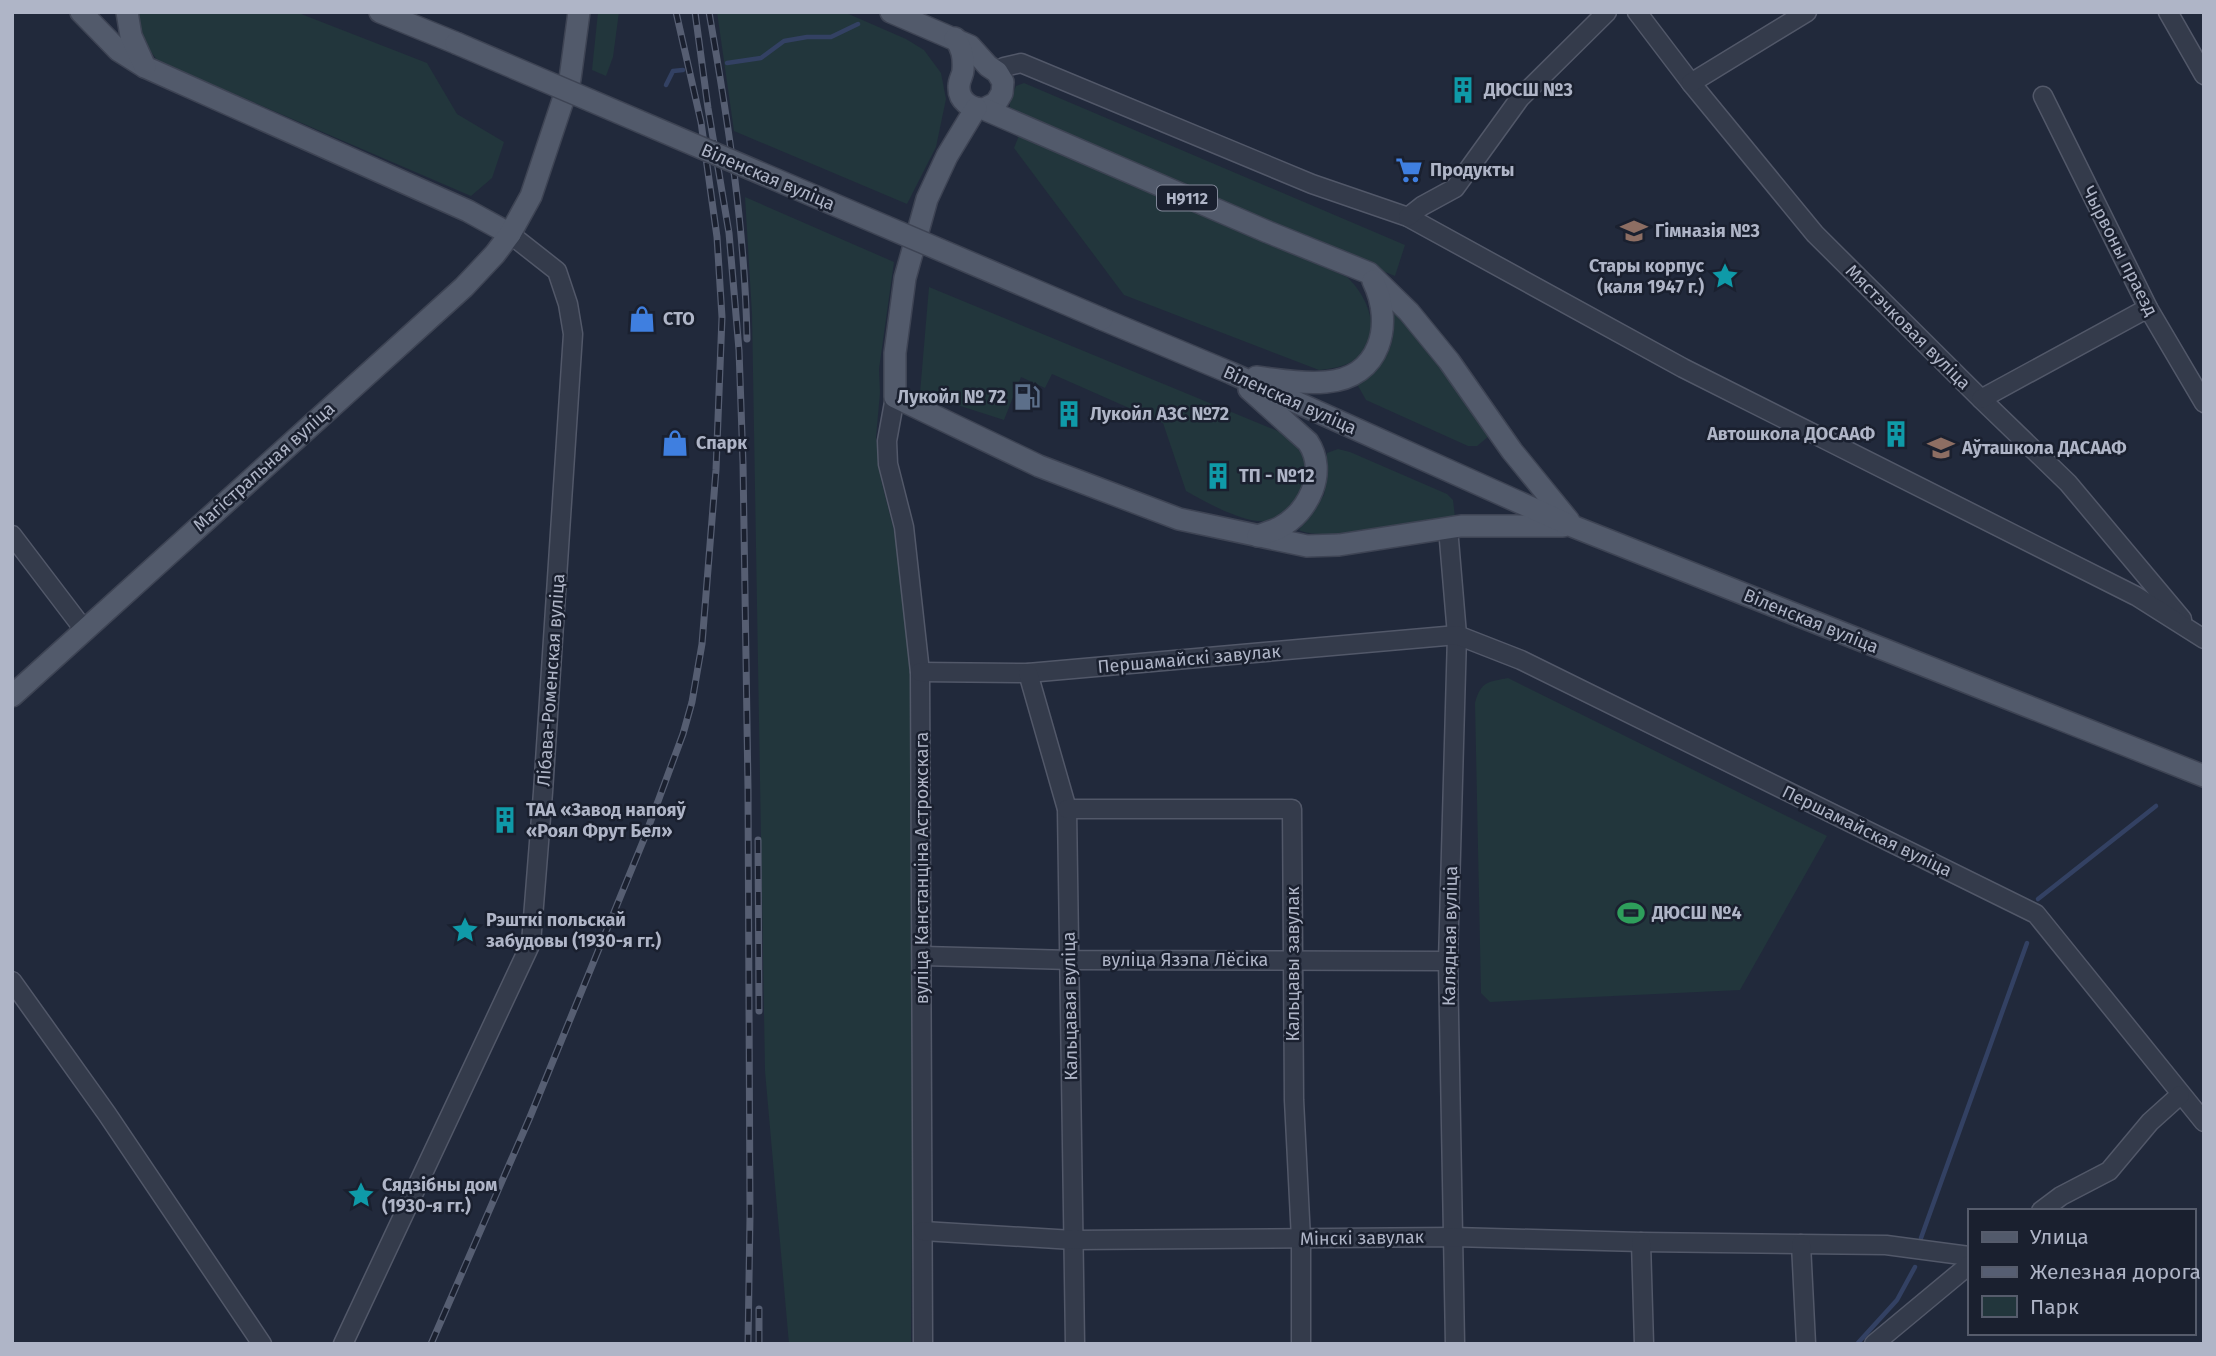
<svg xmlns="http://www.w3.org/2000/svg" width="2216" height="1356" viewBox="0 0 2216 1356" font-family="'Fira Sans',sans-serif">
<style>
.green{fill:#22363c}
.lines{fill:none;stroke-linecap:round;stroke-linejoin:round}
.stream{stroke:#334163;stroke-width:4.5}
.minor-casing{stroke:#525869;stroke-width:21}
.major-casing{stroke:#3e4454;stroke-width:24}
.minor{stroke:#343b4b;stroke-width:18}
.major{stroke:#525a6b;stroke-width:21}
.rail-casing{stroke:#565e72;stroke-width:7}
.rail{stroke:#1a202f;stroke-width:4.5;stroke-dasharray:13;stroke-linecap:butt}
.major-bridge-casing{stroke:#3e4454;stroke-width:24;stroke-linecap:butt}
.major-bridge{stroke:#525a6b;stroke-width:21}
.labels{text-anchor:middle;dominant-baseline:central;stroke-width:5;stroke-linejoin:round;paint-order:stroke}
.shield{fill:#1a202f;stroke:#828899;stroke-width:2}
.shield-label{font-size:16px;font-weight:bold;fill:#afb5c7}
.poi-label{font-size:18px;font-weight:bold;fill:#afb5c7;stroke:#1a202f;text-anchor:start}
.street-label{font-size:18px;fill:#afb5c7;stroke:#1a202f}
</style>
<rect width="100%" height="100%" fill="#21293b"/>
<g class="green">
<polygon points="135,12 296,12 427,63 457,114 504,142 492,178 471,196 158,61 140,38"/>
<polygon points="598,12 619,12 613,57 606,76 592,70"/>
<polygon points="717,12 844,12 906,39 924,50 941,73 946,99 936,147 907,204 734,131"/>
<polygon points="1024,83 1405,245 1395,276 1228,209 1010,111 1010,102 1016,86"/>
<path d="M1020 133 1347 277C1370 298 1386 342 1351 362 1342 367 1330 369 1319 370L1124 295 1014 148Z"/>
<polygon points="745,197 894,262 879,369 880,393 876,437 881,480 902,562 916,684 911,1344 789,1344 765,1071 752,314"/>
<path d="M929 287 1280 432C1289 440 1300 448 1305 460 1314 486 1293 517 1266 521 1245 524 1205 502 1186 491L1163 423 1052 374 1045 388 1021 377 1004 420 920 393Z"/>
<path d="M1393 307 1431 355 1489 436 1477 446H1468L1366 400 1357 384C1389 363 1397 344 1393 307Z"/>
<path d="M1338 449 1350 452 1447 494 1453 500 1455 517C1425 521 1321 543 1299 530L1324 495 1327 474V453Z"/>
<path d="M1508 678 1827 836 1740 990 1490 1002 1481 993 1475 703C1481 681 1488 682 1508 678Z"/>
</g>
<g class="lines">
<g class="stream">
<polyline points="727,63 761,58 784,41 807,37 831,37 858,24"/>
<polyline points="666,85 673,71 683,70"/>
<polyline points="2038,899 2156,806"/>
<polyline points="1921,1238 2027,943"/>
<polyline points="1857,1344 1897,1300 1915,1267"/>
</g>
<defs>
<g id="minor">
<polyline points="1637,12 1691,83 1815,234 1981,399 2068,483 2182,619"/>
<polyline points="2168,12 2204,75"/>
<polyline points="997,72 1004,67 1021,63 1312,184 1408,217 1683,368 2136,596 2204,639"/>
<polyline points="1691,83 1807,12"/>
<polyline points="2043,96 2148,308 2204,403"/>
<polyline points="1408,217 1422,206 1455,188 1520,98 1607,12"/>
<polyline points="895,397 887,441 888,464 904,527 920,672 923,1344"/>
<polyline points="1981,399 2148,308"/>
<polyline points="1448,528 1457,635 1448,961 1455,1344"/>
<polyline points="12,535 85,631"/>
<polyline points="920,672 1028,673 1457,635 1521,660 2036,914 2204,1122"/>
<polyline points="1028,673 1067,809 1075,1344"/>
<polyline points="1067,809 1292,809 1294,1100 1301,1239 1301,1344"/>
<polyline points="923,956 1070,960 1448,961"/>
<polyline points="12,981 107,1114 262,1344"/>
<polyline points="2041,1211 2061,1196 2109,1171 2150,1122 2180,1095"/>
<polyline points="923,1231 1073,1240 1454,1237 1641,1242 1886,1245 1969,1256"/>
<polyline points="1641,1242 1644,1344"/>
<polyline points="1801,1244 1806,1344"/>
<polyline points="343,1344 531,943 543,792 573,334 568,304 557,271 510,234"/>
<polyline points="1874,1344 1969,1265"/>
</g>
<g id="major">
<polyline points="81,12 118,50 145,67 468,211 510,234"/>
<polyline points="127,12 131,36 145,67"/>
<polyline points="380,12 456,43"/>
<polyline points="891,12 970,46 988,66 997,72 1003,82 1002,93 996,103 984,109"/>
<path d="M955 38C962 48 964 57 963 70 963 75 959 80 959 86 958 101 971 109 984 109L1268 232 1369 273 1409 312 1449 361 1512 451 1569 521"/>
<polyline points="976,108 947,156 927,199 905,278 895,353 895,397 1039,466 1179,519 1307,546 1339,545 1461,526 1563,526"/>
<polyline points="1102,319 1231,373 1572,526 2204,776"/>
<path d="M1256 377C1279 380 1303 384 1326 382 1381 378 1394 324 1373 281"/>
<path d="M1249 389 1308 442C1328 472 1309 512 1279 528 1273 531 1265 533 1258 536"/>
<polyline points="12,696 464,287 495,254 510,234 531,196 570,79 579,12"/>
</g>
</defs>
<use href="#minor" class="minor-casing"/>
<use href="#major" class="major-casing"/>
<use href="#minor" class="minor"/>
<use href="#major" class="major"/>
<defs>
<g id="rail">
<polyline points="695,12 708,108 729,233 739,350 743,463 748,789 750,1216 748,1344"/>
<path d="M709 12C728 121 745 229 747 339"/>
<polyline points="758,840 759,1011"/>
<polyline points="431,1344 530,1117 644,839 683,734 692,702 702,644 716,470 722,317 717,237 701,122 676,12"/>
<polyline points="759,1344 759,1309"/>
</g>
</defs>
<use href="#rail" class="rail-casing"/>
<use href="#rail" class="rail"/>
<defs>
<polyline id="major-bridge" points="456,43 1102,319"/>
</defs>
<use href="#major-bridge" class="major-bridge-casing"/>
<use href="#major-bridge" class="major-bridge"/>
</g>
<defs>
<symbol id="building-bare" viewBox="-9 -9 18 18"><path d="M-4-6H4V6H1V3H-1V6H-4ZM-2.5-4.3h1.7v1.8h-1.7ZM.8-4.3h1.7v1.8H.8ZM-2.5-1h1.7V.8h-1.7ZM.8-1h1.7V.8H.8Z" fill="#0f9aa8" stroke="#1a202f" stroke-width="2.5" paint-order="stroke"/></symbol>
<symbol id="supermarket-bare" viewBox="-9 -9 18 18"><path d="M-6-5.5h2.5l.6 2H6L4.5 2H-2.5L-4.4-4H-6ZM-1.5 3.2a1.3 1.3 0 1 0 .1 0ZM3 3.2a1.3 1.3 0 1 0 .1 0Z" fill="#3f7fe0" stroke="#1a202f" stroke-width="2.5" paint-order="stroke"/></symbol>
<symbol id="school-bare" viewBox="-9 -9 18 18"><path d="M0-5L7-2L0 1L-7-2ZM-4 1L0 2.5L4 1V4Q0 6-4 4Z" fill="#8d6e63" stroke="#1a202f" stroke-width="2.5" paint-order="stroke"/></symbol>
<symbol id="sight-bare" viewBox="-9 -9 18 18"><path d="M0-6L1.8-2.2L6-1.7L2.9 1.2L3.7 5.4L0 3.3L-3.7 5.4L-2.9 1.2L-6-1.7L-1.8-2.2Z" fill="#0f9aa8" stroke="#1a202f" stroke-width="2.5" paint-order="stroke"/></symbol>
<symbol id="shop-bare" viewBox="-9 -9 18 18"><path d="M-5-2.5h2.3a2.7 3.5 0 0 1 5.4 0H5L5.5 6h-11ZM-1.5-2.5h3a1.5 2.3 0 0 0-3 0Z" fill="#3f7fe0" stroke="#1a202f" stroke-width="2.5" paint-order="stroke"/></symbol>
<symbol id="fuel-bare" viewBox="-9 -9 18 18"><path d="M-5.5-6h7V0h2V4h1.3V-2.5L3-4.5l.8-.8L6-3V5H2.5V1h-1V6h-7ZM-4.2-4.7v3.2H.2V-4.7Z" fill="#5c6f8a" stroke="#1a202f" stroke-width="2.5" paint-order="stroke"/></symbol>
<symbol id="stadium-bare" viewBox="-9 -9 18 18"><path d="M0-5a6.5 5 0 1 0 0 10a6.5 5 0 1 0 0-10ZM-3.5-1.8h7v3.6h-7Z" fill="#2e9e5b" stroke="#1a202f" stroke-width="2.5" paint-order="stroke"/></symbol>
</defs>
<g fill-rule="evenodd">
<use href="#building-bare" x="1444" y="71" width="38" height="38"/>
<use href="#supermarket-bare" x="1390" y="151" width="38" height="38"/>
<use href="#school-bare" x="1615" y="212" width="38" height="38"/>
<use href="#sight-bare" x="1706" y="257" width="38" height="38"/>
<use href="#shop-bare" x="623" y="300" width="38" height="38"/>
<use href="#fuel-bare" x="1008" y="378" width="38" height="38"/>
<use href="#building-bare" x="1050" y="395" width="38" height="38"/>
<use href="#building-bare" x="1877" y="415" width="38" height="38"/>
<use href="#shop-bare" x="656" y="424" width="38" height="38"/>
<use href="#school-bare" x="1922" y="429" width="38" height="38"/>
<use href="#building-bare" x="1199" y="457" width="38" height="38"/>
<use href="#building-bare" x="486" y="801" width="38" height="38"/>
<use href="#stadium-bare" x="1612" y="894" width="38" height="38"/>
<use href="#sight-bare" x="446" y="911" width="38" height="38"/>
<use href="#sight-bare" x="342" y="1176" width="38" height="38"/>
</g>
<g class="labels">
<rect class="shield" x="1157" y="185.5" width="60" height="25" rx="5"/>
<g class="shield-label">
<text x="1187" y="198">Н9112</text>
</g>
<g class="poi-label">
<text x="1484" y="90">ДЮСШ №3</text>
<text x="1430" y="170">Продукты</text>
<text x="1655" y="231">Гімназія №3</text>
<text x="1704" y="266" text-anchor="end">Стары корпус<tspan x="1704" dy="21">(каля 1947 г.)</tspan></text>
<text x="663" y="319">СТО</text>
<text x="1006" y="397" text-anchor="end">Лукойл № 72</text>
<text x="1090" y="414">Лукойл АЗС №72</text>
<text x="1875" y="434" text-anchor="end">Автошкола ДОСААФ</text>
<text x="696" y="443">Спарк</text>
<text x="1962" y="448">Аўташкола ДАСААФ</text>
<text x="1239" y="476">ТП - №12</text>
<text x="526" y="810">ТАА «Завод напояў<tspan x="526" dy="21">«Роял Фрут Бел»</tspan></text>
<text x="1652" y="913">ДЮСШ №4</text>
<text x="486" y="920">Рэшткі польскай<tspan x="486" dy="21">забудовы (1930-я гг.)</tspan></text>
<text x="382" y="1185">Сядзібны дом<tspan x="382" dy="21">(1930-я гг.)</tspan></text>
</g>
<g class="street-label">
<text transform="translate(768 177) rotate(23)">Віленская вуліца</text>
<text transform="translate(2120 251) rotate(63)">Чырвоны праезд</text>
<text transform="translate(1908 327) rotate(45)">Мястэчковая вуліца</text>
<text transform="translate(1290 400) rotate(24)">Віленская вуліца</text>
<text transform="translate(264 467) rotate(-42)">Магістральная вуліца</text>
<text transform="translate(1811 621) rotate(22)">Віленская вуліца</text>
<text transform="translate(1189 659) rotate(-5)">Першамайскі завулак</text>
<text transform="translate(551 680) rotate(-86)">Лібава-Роменская вуліца</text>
<text transform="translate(1867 831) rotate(26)">Першамайская вуліца</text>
<text transform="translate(922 868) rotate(-90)">вуліца Канстанціна Астрожскага</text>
<text transform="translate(1450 936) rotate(-89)">Калядная вуліца</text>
<text x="1185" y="960">вуліца Язэпа Лёсіка</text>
<text transform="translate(1293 964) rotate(-90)">Кальцавы завулак</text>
<text transform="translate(1070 1006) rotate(-91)">Кальцавая вуліца</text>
<text transform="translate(1362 1238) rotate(-1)">Мінскі завулак</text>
</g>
</g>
<rect width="2216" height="1356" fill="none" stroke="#afb5c7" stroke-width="28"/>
<rect x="1968" y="1209" width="228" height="126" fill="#1a202f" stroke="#565c6c" stroke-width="2"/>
<rect x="1982" y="1232" width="35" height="10" fill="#525a6b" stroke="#565c6c" stroke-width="2"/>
<text x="2030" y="1244" font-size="21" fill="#afb5c7">Улица</text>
<rect x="1982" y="1267" width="35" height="10" fill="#565e72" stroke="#565c6c" stroke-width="2"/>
<text x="2030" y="1279" font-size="21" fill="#afb5c7">Железная дорога</text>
<rect x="1982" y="1296" width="35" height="21" fill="#22363c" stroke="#565c6c" stroke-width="2"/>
<text x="2030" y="1314" font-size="21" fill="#afb5c7">Парк</text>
</svg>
